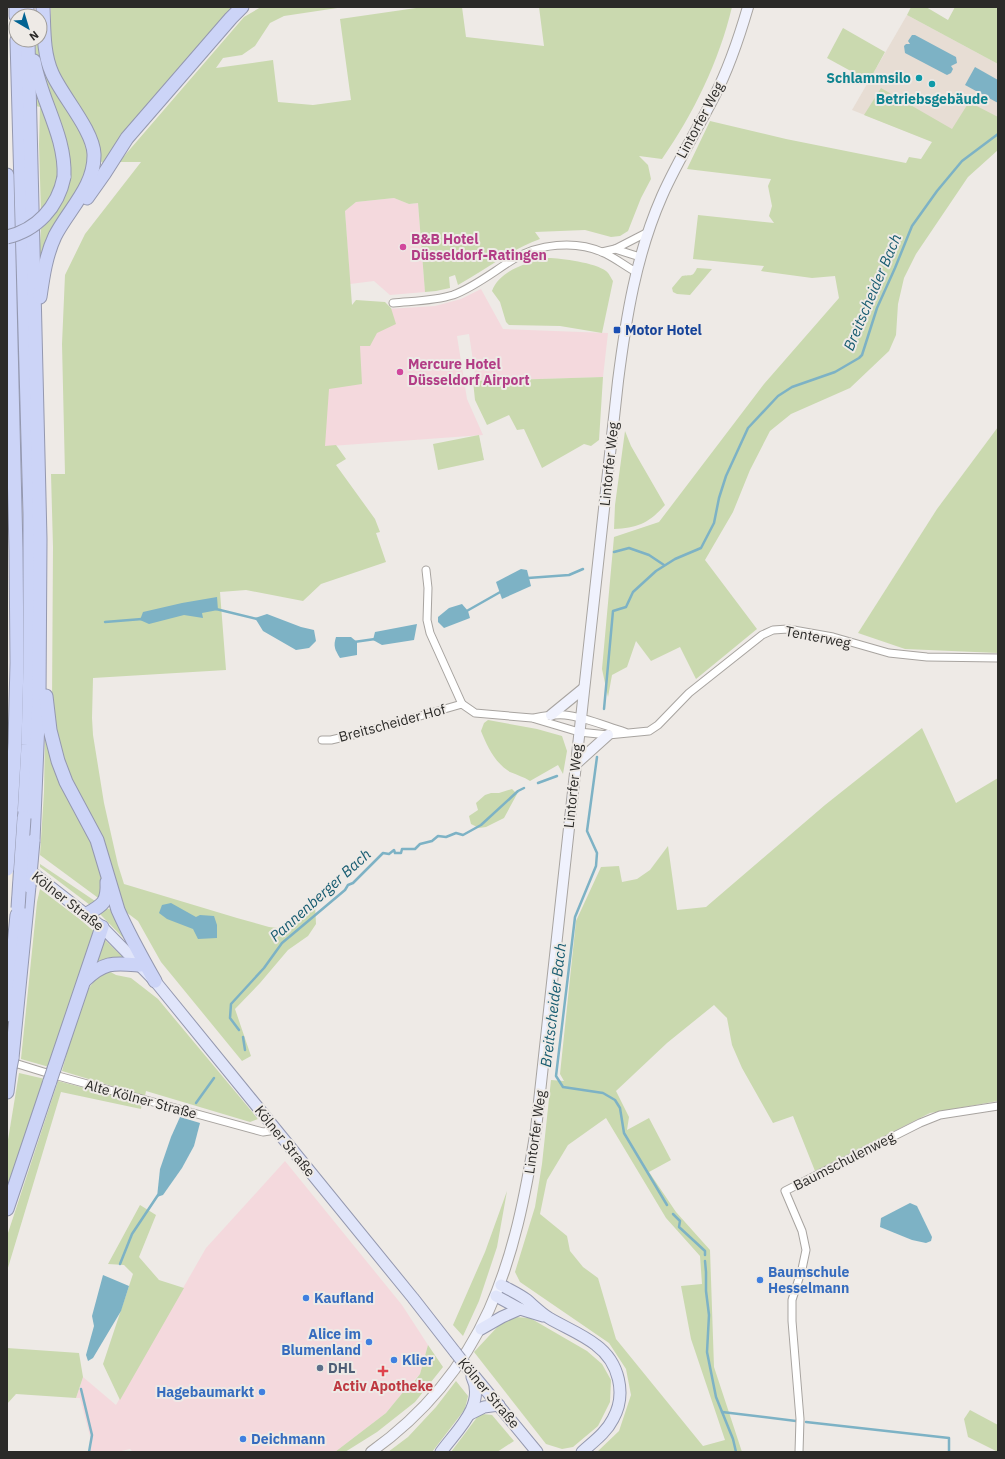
<svg xmlns="http://www.w3.org/2000/svg" width="1005" height="1459" viewBox="0 0 1005 1459" font-family="'IBM Plex Sans',sans-serif">
<style>
.commercial{fill:#f4d9dd}
.built{fill:#e7ddd4}
.green{fill:#cad9af;fill-rule:evenodd}
.water{fill:#7db2c5}
.lines{fill:none;stroke-linecap:round;stroke-linejoin:round}
.stream{stroke:#7db2c5;stroke-width:2.5}
.minor-casing{stroke:#a8a4a0;stroke-width:9}
.secondary-casing{stroke:#a8a4a0;stroke-width:12}
.primary-casing{stroke:#9498af;stroke-width:13}
.motorway-casing{stroke:#9498af;stroke-width:15}
.minor{stroke:#fff;stroke-width:7}
.secondary{stroke:#f0f2fd;stroke-width:10}
.primary{stroke:#e0e5fa;stroke-width:11}
.motorway{stroke:#ccd4f7;stroke-width:13}
.primary-bridge-casing{stroke:#9498af;stroke-width:13;stroke-linecap:butt}
.motorway-bridge-casing{stroke:#9498af;stroke-width:15;stroke-linecap:butt}
.primary-bridge{stroke:#e0e5fa;stroke-width:11}
.motorway-bridge{stroke:#ccd4f7;stroke-width:13}
.culture-dot{fill:#0f9aa8;stroke:#eeeae6;stroke-width:1.5}
.hotel-dot{fill:#d1479c;stroke:#eeeae6;stroke-width:1.5}
.transit-dot{fill:#1a4fb4;stroke:#eeeae6;stroke-width:1.5}
.shop-dot{fill:#3f7fe0;stroke:#eeeae6;stroke-width:1.5}
.service-dot{fill:#5c6f8a;stroke:#eeeae6;stroke-width:1.5}
.health-dot{fill:#e0444e;stroke:#eeeae6;stroke-width:1.5}
.labels{text-anchor:middle;dominant-baseline:central;stroke-width:4;stroke-linejoin:round;paint-order:stroke}
.culture-label{font-size:14px;font-weight:bold;fill:#0d838f;stroke:#eeeae6;text-anchor:end}
.street-label{font-size:14px;fill:#2b2a28;stroke:#eeeae6}
.hotel-label{font-size:14px;font-weight:bold;fill:#b23c85;stroke:#eeeae6;text-anchor:start}
.transit-label{font-size:14px;font-weight:bold;fill:#164399;stroke:#eeeae6;text-anchor:start}
.shop-label{font-size:14px;font-weight:bold;fill:#366cbe;stroke:#eeeae6;text-anchor:start}
.service-label{font-size:14px;font-weight:bold;fill:#4e5e75;stroke:#eeeae6;text-anchor:start}
.health-label{font-size:14px;font-weight:bold;fill:#be3a42;stroke:#eeeae6}
.water-label{font-size:15px;font-style:italic;fill:#165b70;stroke:#eeeae6}
</style>
<rect width="100%" height="100%" fill="#eeeae6"/>
<g class="commercial">
<polygon points="394,198 409,204 418,203 425,292 390,295 374,281 350,284 345,211 356,202"/>
<polygon points="481,289 503,329 608,333 603,377 476,381 469,334 457,336 467,399 483,435 317,447 309,314 435,306 461,299"/>
<polygon points="285,1161 402,1305 428,1345 420,1374 404,1391 386,1413 335,1452 133,1452 130,1449 117,1452 90,1452 92,1444 80,1398 76,1398 83,1377 116,1405 206,1248"/>
</g>
<polygon class="built" points="907,15 998,64 998,126 933,142 852,110"/>
<g class="green">
<polygon points="51,7 237,7 103,163 99,160 99,147 97,139 67,89 53,61 49,24 51,23"/>
<path d="M261 7H344L284 16 270 23 255 46 242 55 223 58 216 68 273 60 278 102 313 105 351 100 340 19 423 7H462L466 37 544 46 539 7H732C719 61 694 113 662 159L639 156 648 165 651 179 641 198 628 231 620 236 611 237 585 230 535 232 540 239C510 250 485 270 458 285L455 275 449 277 450 288 436 291 425 292 418 203 409 204 394 198 356 202 345 211 352 305 356 300 385 302 391 308 396 324 377 333 370 346H360L362 384 329 389 325 446 336 445 346 459 336 465 375 519 380 532 376 533 386 562 321 584 303 601 246 590 220 592 226 670 93 678 92 718 93 735 104 803 118 865 124 884 237 918 269 927 286 929 315 904 316 924 308 936 288 950 260 983 235 1009 251 1056 242 1061 161 962 138 921 122 909 58 745 52 702 53 547 51 474H65L62 344 65 275 85 234 141 162H119L244 17Z"/>
<polygon points="911,7 926,7 948,20 955,7 998,7 998,64 907,15"/>
<polygon points="843,28 885,52 869,81 827,58"/>
<path d="M35 40H40L86 142 88 156 86 174 41 261H39L41 229C57 215 65 199 70 179H69L36 55Z"/>
<polygon points="881,88 952,129 969,102 998,117 998,150 968,177 916,254 904,278 898,304 896,335 889,351 850,388 791,414 770,431 750,470 733,512 705,560 757,629 696,679 680,647 651,661 636,641 627,667 612,675 608,697 602,669 614,537 659,522 764,384 839,298 835,276 812,278 761,271 764,266 693,259 698,215 774,223 769,216 772,206 768,186 771,179 687,169 710,121 786,139 906,163 909,157 921,159 932,142 864,115"/>
<polygon points="38,97 59,143 57,183 41,213 39,144 40,107 36,106"/>
<path d="M548 258C561 258 596 263 606 271 609 273 611 278 613 281L602 333 560 326 509 325 506 322 500 302 492 291C500 270 528 262 548 258Z"/>
<path d="M697 268 712 269 690 295 677 294 673 292 672 288 682 276C692 274 692 278 697 268Z"/>
<polygon points="603,377 599,440 591,446 584,444 542,468 524,429 517,430 509,415 487,425 475,400 473,381"/>
<polygon points="998,427 998,653 905,649 858,633 937,509"/>
<path d="M625 431 631 446 665 505C649 523 638 528 614 529L615 505Z"/>
<polygon points="479,435 484,460 438,470 433,444"/>
<path d="M488 720 537 729 562 736 567 751 563 774 558 765 530 781C524 777 517 775 510 772 495 763 487 746 481 731L484 723Z"/>
<path d="M922 728 956 803 998 778V1101L930 1113 815 1171 793 1116 773 1123 742 1068 732 1045 727 1018 714 1005 667 1043 616 1091 629 1117 627 1130 649 1118 671 1160 649 1172 676 1212 710 1250 714 1367 742 1452H597L619 1431 631 1395 626 1369 609 1343 520 1282 515 1272 535 1207 542 1164 551 1080 564 1081 560 1074 576 921 601 867 619 866 622 882 637 879 650 870 668 846 677 910 706 907 825 805ZM606 1118 666 1218 700 1256 702 1284 681 1286 691 1339 725 1440 703 1446 616 1339 598 1278 583 1267 570 1251 567 1236 540 1214 547 1180 568 1145Z"/>
<polygon points="45,737 47,737 91,838 104,883 101,900 40,855 44,792"/>
<polygon points="512,789 517,794 504,818 486,827 479,828 471,824 469,816 478,810 476,803 485,795 491,793 499,793"/>
<polygon points="40,864 98,903 94,905 90,905 40,867"/>
<polygon points="40,889 82,921 97,934 49,1067 21,1059 37,902"/>
<polygon points="106,908 115,911 132,947 99,913"/>
<polygon points="102,937 127,961 90,970"/>
<path d="M105 969 116 975 131 978 158 999 258 1119 250 1122 146 1091 145 1096 62 1071C69 1047 75 1014 86 993 91 984 98 976 105 969Z"/>
<polygon points="19,1073 45,1079 7,1198 7,1146"/>
<polygon points="58,1081 142,1103 141,1109 61,1092 7,1271 7,1236"/>
<polygon points="507,1191 497,1247 479,1301 463,1336 453,1325 485,1252"/>
<polygon points="140,1205 156,1215 139,1257 159,1280 184,1288 120,1400 103,1364 133,1274 124,1265 108,1264"/>
<polygon points="515,1317 530,1318 587,1351 602,1364 611,1380 610,1402 598,1426 573,1447 562,1449 546,1444 474,1352 501,1323"/>
<polygon points="428,1345 443,1367 415,1402 377,1432 345,1452 335,1452 386,1413 404,1391 413,1383 420,1374"/>
<polygon points="7,1348 79,1353 83,1377 76,1398 16,1394 7,1404"/>
<polygon points="456,1381 468,1396 465,1409 432,1452 388,1452 408,1437 436,1407"/>
<polygon points="970,1410 998,1425 998,1452 968,1437 964,1419"/>
<polygon points="483,1414 492,1415 514,1441 497,1452 451,1452 478,1416"/>
</g>
<g class="water">
<polygon points="912,35 915,35 956,57 957,63 951,66 917,48 951,66 953,69 951,73 947,75 945,74 905,53 904,46 906,44 910,44 908,41"/>
<polygon points="975,67 998,80 998,103 965,85"/>
<polygon points="521,569 527,570 531,586 502,599 496,582"/>
<polygon points="217,597 218,610 202,613 203,618 184,615 149,624 140,620 143,612 182,603"/>
<polygon points="462,604 468,611 470,618 444,628 438,622 438,617 449,608"/>
<polygon points="267,614 301,627 314,630 316,641 309,648 296,650 263,631 255,618"/>
<polygon points="417,624 414,640 382,645 373,640 375,632"/>
<path d="M336 637H351L357 642V655L340 658C335 650 333 646 336 637Z"/>
<polygon points="171,903 196,917 200,915 214,916 217,925 217,938 198,939 193,929 167,919 159,913 162,905"/>
<polygon points="180,1117 200,1123 194,1146 182,1168 163,1195 157,1197 160,1169 171,1137"/>
<polygon points="910,1203 917,1206 932,1237 931,1241 926,1243 912,1240 880,1227 881,1218"/>
<polygon points="103,1275 129,1286 121,1311 93,1358 88,1361 86,1355 94,1326 92,1316"/>
</g>
<g class="lines">
<g class="stream">
<polyline points="614,552 629,548 649,555 664,565"/>
<polyline points="528,578 569,575 583,569"/>
<polyline points="216,609 257,619"/>
<polyline points="465,612 502,591"/>
<polyline points="105,622 142,619"/>
<polyline points="354,642 375,639"/>
<polyline points="604,709 613,611 626,607 633,592 656,571 675,559 701,548 714,523 719,498 726,476 748,428 778,396 792,387 835,372 859,358 862,355 877,308 895,268 912,226 937,191 962,161 998,134"/>
<polyline points="597,757 587,831 597,853 596,866 575,917 556,1076 563,1087 603,1093 615,1100 620,1108 624,1133 667,1205"/>
<polyline points="538,783 557,776"/>
<polyline points="239,1030 230,1018 231,1004 264,968 282,943 345,890 348,885 353,883 383,853 389,854 394,850 395,853 401,853 402,849 415,849 420,844 432,841 438,836 446,837 456,833 463,835 481,825 518,791 524,788"/>
<polyline points="243,1037 245,1050"/>
<polyline points="196,1103 214,1078"/>
<polyline points="673,1214 680,1221 679,1227 705,1251 705,1255"/>
<polyline points="705,1261 706,1272 706,1291 709,1315 707,1352 716,1397 733,1439 736,1452"/>
<polyline points="120,1264 132,1234 158,1195"/>
<polyline points="81,1389 92,1435 89,1452"/>
<polyline points="722,1412 796,1421"/>
<polyline points="806,1422 949,1438 949,1452"/>
</g>
<defs>
<g id="minor">
<polyline points="615,249 648,232"/>
<polyline points="602,252 615,249 640,257"/>
<path d="M393 303C413 301 434 301 453 295 475 287 494 271 514 259 538 244 575 240 602 252 614 257 625 266 636 272"/>
<polyline points="426,570 428,588 427,620 430,633 462,704"/>
<path d="M534 718C544 716 554 714 565 715 585 717 605 726 625 732"/>
<polyline points="322,740 331,740 361,733 462,704 475,713 532,718 579,732 608,735 649,731 658,725 689,693 762,635 773,630 788,629 833,637 889,653 927,657 998,658"/>
<polyline points="8,1061 47,1073 263,1132 276,1130"/>
<polyline points="799,1452 800,1419 792,1321 792,1300 802,1269 806,1250 802,1231 785,1191 920,1123 940,1115 998,1106"/>
</g>
<g id="secondary">
<polyline points="551,715 584,688"/>
<polyline points="577,763 608,735"/>
<path d="M371 1452C487 1369 515 1263 536 1129L618 381C626 318 636 255 662 196 677 162 697 130 714 97 729 68 739 38 748 7"/>
</g>
<g id="primary">
<polyline points="24,866 102,927 155,981 413,1298 455,1352"/>
<path d="M501 1285C510 1290 519 1294 527 1300 534 1306 541 1313 549 1318 564 1327 582 1334 596 1345 619 1362 627 1394 613 1419 606 1433 593 1442 582 1452"/>
<polyline points="496,1296 520,1309 543,1316"/>
<polyline points="481,1329 502,1317 520,1309"/>
<polyline points="466,1366 537,1452"/>
<polyline points="470,1414 484,1407 499,1405"/>
<path d="M441 1452C456 1431 486 1405 472 1377"/>
</g>
<g id="motorway">
<polyline points="16,7 16,16"/>
<polyline points="27,7 27,16"/>
<polyline points="17,40 30,514 30,664 28,745 24,818"/>
<polyline points="28,40 40,539 39,698 33,841"/>
<path d="M34 61C41 101 66 136 64 177"/>
<polyline points="7,175 16,550 17,663 15,743 11,811"/>
<polyline points="87,198 104,174 127,138 231,18 242,7"/>
<path d="M40 297C43 276 46 255 55 236 69 209 95 186 94 154 93 130 62 96 52 73 43 53 44 29 43 7"/>
<path d="M46 696 50 730 58 761 66 782 97 840 118 910C129 935 142 958 155 981"/>
<path d="M87 914C103 905 108 902 107 882"/>
<path d="M85 980C105 961 114 963 140 965"/>
<polyline points="7,1015 17,915"/>
<polyline points="12,1058 29,886"/>
<polyline points="54,1069 102,927"/>
<polyline points="7,1092 10,1068"/>
<polyline points="7,1209 50,1081"/>
</g>
</defs>
<use href="#minor" class="minor-casing"/>
<use href="#secondary" class="secondary-casing"/>
<use href="#primary" class="primary-casing"/>
<use href="#motorway" class="motorway-casing"/>
<use href="#minor" class="minor"/>
<use href="#secondary" class="secondary"/>
<use href="#primary" class="primary"/>
<use href="#motorway" class="motorway"/>
<defs>
<polyline id="primary-bridge" points="455,1352 466,1366"/>
<g id="motorway-bridge">
<path d="M7 237C37 230 58 207 64 177"/>
<polyline points="7,869 11,811"/>
<polyline points="29,886 33,841"/>
<polyline points="18,908 24,818"/>
<polyline points="10,1068 12,1058"/>
<polyline points="50,1081 54,1069"/>
</g>
</defs>
<use href="#primary-bridge" class="primary-bridge-casing"/>
<use href="#motorway-bridge" class="motorway-bridge-casing"/>
<use href="#primary-bridge" class="primary-bridge"/>
<use href="#motorway-bridge" class="motorway-bridge"/>
</g>
<g class="culture-dot">
<circle cx="919" cy="78" r="4"/>
<circle cx="932" cy="84" r="4"/>
</g>
<g class="hotel-dot">
<circle cx="403" cy="247" r="4"/>
<circle cx="400" cy="372" r="4"/>
</g>
<rect class="transit-dot" x="613" y="326" width="8" height="8" rx="2"/>
<g class="shop-dot">
<circle cx="760" cy="1280" r="4"/>
<circle cx="306" cy="1298" r="4"/>
<circle cx="369" cy="1342" r="4"/>
<circle cx="394" cy="1360" r="4"/>
<circle cx="262" cy="1392" r="4"/>
<circle cx="243" cy="1439" r="4"/>
</g>
<circle class="service-dot" cx="320" cy="1368" r="4"/>
<path class="health-dot" d="M381 1365h4v4h4v4h-4v4h-4v-4h-4v-4h4z"/>
<g class="labels">
<g class="culture-label">
<text x="911" y="78">Schlammsilo</text>
<text x="932" y="99" text-anchor="middle">Betriebsgebäude</text>
</g>
<g class="street-label">
<text transform="translate(700 120) rotate(-62)">Lintorfer Weg</text>
<text transform="translate(609 464) rotate(-84)">Lintorfer Weg</text>
<text transform="translate(818 637) rotate(11)">Tenterweg</text>
<text transform="translate(392 723) rotate(-15)">Breitscheider Hof</text>
<text transform="translate(573 786) rotate(-84)">Lintorfer Weg</text>
<text transform="translate(68 901) rotate(38)">Kölner Straße</text>
<text transform="translate(141 1099) rotate(15)">Alte Kölner Straße</text>
<text transform="translate(535 1132) rotate(-82)">Lintorfer Weg</text>
<text transform="translate(285 1141) rotate(51)">Kölner Straße</text>
<text transform="translate(844 1161) rotate(-27)">Baumschulenweg</text>
<text transform="translate(489 1393) rotate(50)">Kölner Straße</text>
</g>
<g class="hotel-label">
<text x="411" y="239">B&amp;B Hotel<tspan x="411" dy="16">Düsseldorf-Ratingen</tspan></text>
<text x="408" y="364">Mercure Hotel<tspan x="408" dy="16">Düsseldorf Airport</tspan></text>
</g>
<g class="transit-label">
<text x="625" y="330">Motor Hotel</text>
</g>
<g class="shop-label">
<text x="768" y="1272">Baumschule<tspan x="768" dy="16">Hesselmann</tspan></text>
<text x="314" y="1298">Kaufland</text>
<text x="361" y="1334" text-anchor="end">Alice im<tspan x="361" dy="16">Blumenland</tspan></text>
<text x="402" y="1360">Klier</text>
<text x="254" y="1392" text-anchor="end">Hagebaumarkt</text>
<text x="251" y="1439">Deichmann</text>
</g>
<g class="service-label">
<text x="328" y="1368">DHL</text>
</g>
<g class="health-label">
<text x="383" y="1386">Activ Apotheke</text>
</g>
<g class="water-label">
<text transform="translate(872 292) rotate(-67)">Breitscheider Bach</text>
<text transform="translate(320 895) rotate(-42)">Pannenberger Bach</text>
<text transform="translate(553 1005) rotate(-83)">Breitscheider Bach</text>
</g>
</g>
<rect width="1005" height="1459" fill="none" stroke="#2b2a28" stroke-width="16"/>
<g transform="translate(28 28) rotate(142)"><circle r="19" fill="#eeeae6" stroke="#a09d9a"/>
<path d="M0-3L7 15L0 10L-7 15Z" fill="#016393"/>
<text y="-6" font-size="11" font-weight="bold" text-anchor="middle" fill="#2b2a28">N</text>
</g>
</svg>
